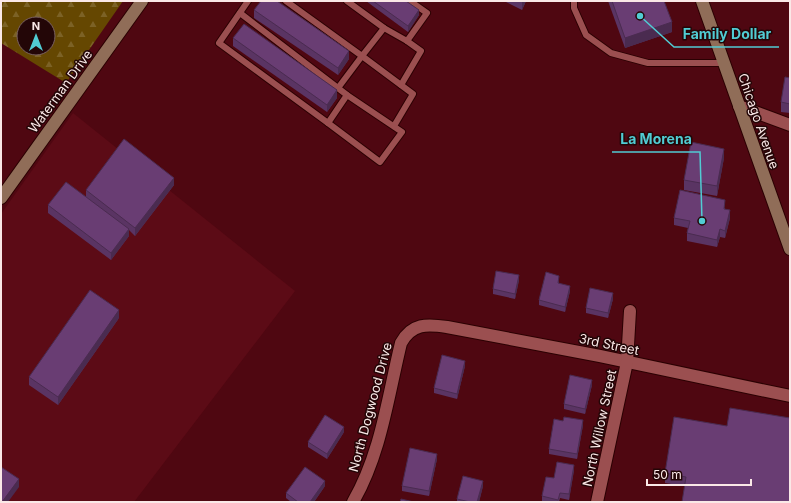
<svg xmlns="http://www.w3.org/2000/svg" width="791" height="503" viewBox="0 0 791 503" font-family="Inter,sans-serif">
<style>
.built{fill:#5c0b16}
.forest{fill:url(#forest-firs);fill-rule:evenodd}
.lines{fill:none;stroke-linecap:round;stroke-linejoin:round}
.lane-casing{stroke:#2b0002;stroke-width:8}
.street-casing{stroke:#2b0002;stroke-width:14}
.secondary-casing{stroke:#2b0002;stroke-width:14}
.lane{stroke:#9b4f50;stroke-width:6}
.street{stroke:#9b4f50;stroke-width:12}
.secondary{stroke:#906d58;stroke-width:12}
.wall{fill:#5a3463}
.shaded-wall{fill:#4a2b50}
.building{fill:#693d73;stroke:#4a2b50}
.labels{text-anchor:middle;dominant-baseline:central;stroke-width:3;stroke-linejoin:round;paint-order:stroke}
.street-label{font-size:13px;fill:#fae8e7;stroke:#230607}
.leader{fill:none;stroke:#51ccd3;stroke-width:1.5}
.callout-dot{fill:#51ccd3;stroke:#230607;stroke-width:1.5}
.callout-label{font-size:14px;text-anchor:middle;font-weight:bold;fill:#51ccd3;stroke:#230607;stroke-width:3;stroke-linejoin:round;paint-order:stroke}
</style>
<defs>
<pattern id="forest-firs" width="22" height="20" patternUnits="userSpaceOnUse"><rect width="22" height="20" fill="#654701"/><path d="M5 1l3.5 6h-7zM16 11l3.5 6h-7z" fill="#7c6226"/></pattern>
</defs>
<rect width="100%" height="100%" fill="#4f0711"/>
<polygon class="built" points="73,113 295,291 134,502 1,502 1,214"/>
<path class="forest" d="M1 1H123L66 83 1 43ZM24 24H48V48H24Z"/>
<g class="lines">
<defs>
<g id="lane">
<polyline points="248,1 219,43 328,123 347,95"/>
<polyline points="286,1 362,56 384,28 347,1"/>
<polyline points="574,1 574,8 586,35 611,53 648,63 724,63"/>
<polyline points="240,13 347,95 402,132 380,162 328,123"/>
<polyline points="384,28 407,41 427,13 410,1"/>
<polyline points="401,85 421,51 407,41"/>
<polyline points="338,88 362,56 413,94 394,126"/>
</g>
<g id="street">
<polyline points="739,106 790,125"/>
<path d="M353 502C381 454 388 396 401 343 412 323 427 324 447 327L600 356 790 396"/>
<polyline points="597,502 627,362 630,311"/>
</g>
<g id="secondary">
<polyline points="702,1 790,249"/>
<polyline points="1,198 142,1"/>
</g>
</defs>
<use href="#lane" class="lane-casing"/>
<use href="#street" class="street-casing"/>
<use href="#secondary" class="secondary-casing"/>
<use href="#lane" class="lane"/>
<use href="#street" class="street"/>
<use href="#secondary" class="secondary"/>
</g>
<g class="wall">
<polygon points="366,1 406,1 419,15 408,32"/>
<polygon points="504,1 526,1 522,10"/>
<polygon points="608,1 664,1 672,32 625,48"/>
<polygon points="254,10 349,59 338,75 254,18"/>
<polygon points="233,38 337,98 327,112 233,46"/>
<polygon points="790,78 790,113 781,112 781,102"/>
<polygon points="724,158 717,196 684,190 684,180"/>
<polygon points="174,185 135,236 129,230 129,236 111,260 48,213 48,205 86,196 86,190"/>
<polygon points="725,208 725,209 730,218 725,238 720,237 717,247 687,241 687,233 688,228 674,225 674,218"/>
<polygon points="519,280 515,299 493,294 493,289"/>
<polygon points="559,281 559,283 570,291 565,312 539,305 539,300"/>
<polygon points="613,299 608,318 586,313 586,308"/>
<polygon points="119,318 58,405 29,385 29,377"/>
<polygon points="465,366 457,399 434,393 434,388"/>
<polygon points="592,385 585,414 564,409 564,404"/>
<polygon points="563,421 583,425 577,459 549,454 549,449"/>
<polygon points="727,426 684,486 665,483 665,473"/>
<polygon points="344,432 327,459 308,447 308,442"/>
<polygon points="437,459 429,496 402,491 402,486"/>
<polygon points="574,470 569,500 560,498 559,502 542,501 542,496 554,478"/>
<polygon points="325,486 314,502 291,502 286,498 286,493"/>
<polygon points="483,486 479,502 457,502 457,499"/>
</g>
<g class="shaded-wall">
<polygon points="522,1 526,1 522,10"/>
<polygon points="419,10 419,15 408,32 408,26"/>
<polygon points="672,22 672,32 625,48 625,38"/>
<polygon points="349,51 349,59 338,75 338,68"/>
<polygon points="337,90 337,98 327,112 327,105"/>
<polygon points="724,149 724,158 717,196 717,186"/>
<polygon points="174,178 174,185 135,236 135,228"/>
<polygon points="730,210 730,218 725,238 725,231"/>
<polygon points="129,229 129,236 111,260 111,253"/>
<polygon points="720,229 720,237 717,247 717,240"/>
<polygon points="519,275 519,280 515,299 515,294"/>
<polygon points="570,286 570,291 565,312 565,307"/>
<polygon points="613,293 613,299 608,318 608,313"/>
<polygon points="119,310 119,318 58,405 58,397"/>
<polygon points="465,361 465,366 457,399 457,394"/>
<polygon points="592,380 592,385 585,414 585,409"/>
<polygon points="583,420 583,425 577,459 577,454"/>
<polygon points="344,427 344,432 327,459 327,454"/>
<polygon points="437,454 437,459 429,496 429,491"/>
<polygon points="574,465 574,470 569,500 569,494"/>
<polygon points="19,479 19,487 8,502 2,502"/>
<polygon points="325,481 325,486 314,502 310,502"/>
<polygon points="483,481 483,486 479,502 477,502"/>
</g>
<g class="building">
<polygon points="261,1 277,1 349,51 338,68 254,10"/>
<polygon points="373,1 406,1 419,10 408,26"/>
<polygon points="612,1 664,1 672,22 625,38"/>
<polygon points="244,24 337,90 327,105 233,38"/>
<polygon points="785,77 790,78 790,104 781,102"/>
<polygon points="124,139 174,178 135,228 86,190"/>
<polygon points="691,142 724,149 717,186 684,180"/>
<polygon points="66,182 129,229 111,253 48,205"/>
<polygon points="680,190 725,200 724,209 730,210 725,231 720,229 717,240 687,233 690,221 674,218"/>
<polygon points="496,271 519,275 515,294 493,289"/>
<polygon points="546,272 559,276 558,283 570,286 565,307 539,300"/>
<polygon points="590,288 613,293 608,313 586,308"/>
<polygon points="90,290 119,310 58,397 29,377"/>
<polygon points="442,355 465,361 457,394 434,388"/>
<polygon points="570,375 592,380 585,409 564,404"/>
<polygon points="730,408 790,418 790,502 682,502 686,477 665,473 674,417 727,426"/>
<polygon points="325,415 344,427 327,454 308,442"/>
<polygon points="564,417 583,420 577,454 549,449 554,419 563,421"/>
<polygon points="410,448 437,454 429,491 402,486"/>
<polygon points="557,462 574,465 569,494 560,493 558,500 542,496 546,477 554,478"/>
<polygon points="1,467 19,479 2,502 1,502"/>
<polygon points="305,467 325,481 310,502 298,502 286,493"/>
<polygon points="463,476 483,481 477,502 470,502 457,499"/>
<polygon points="401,499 414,502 400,502"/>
</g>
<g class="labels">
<g class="street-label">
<text transform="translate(60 91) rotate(-54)">Waterman Drive</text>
<text transform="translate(759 121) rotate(71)">Chicago Avenue</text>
<text transform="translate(609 344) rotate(12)">3rd Street</text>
<text transform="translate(370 407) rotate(-75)">North Dogwood Drive</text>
<text transform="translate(599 428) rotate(-78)">North Willow Street</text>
</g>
</g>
<path class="leader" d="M640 16L674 47H779M702 221L700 152H612"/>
<g class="callout-dot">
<circle cx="640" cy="16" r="4"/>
<circle cx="702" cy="221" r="4"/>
</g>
<g class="callout-label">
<text x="727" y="39">Family Dollar</text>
<text x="656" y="144">La Morena</text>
</g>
<rect width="791" height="503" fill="none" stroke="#fae8e7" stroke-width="4"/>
<g transform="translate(36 36)"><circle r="19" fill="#230607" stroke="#796061"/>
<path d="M0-3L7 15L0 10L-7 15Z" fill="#51ccd3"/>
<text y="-6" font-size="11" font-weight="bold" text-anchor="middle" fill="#fae8e7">N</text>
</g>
<path d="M647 479v6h104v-6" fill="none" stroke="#fae8e7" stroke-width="2"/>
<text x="653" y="479" font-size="12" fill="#fae8e7" stroke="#230607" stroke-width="3" paint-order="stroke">50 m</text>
</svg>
